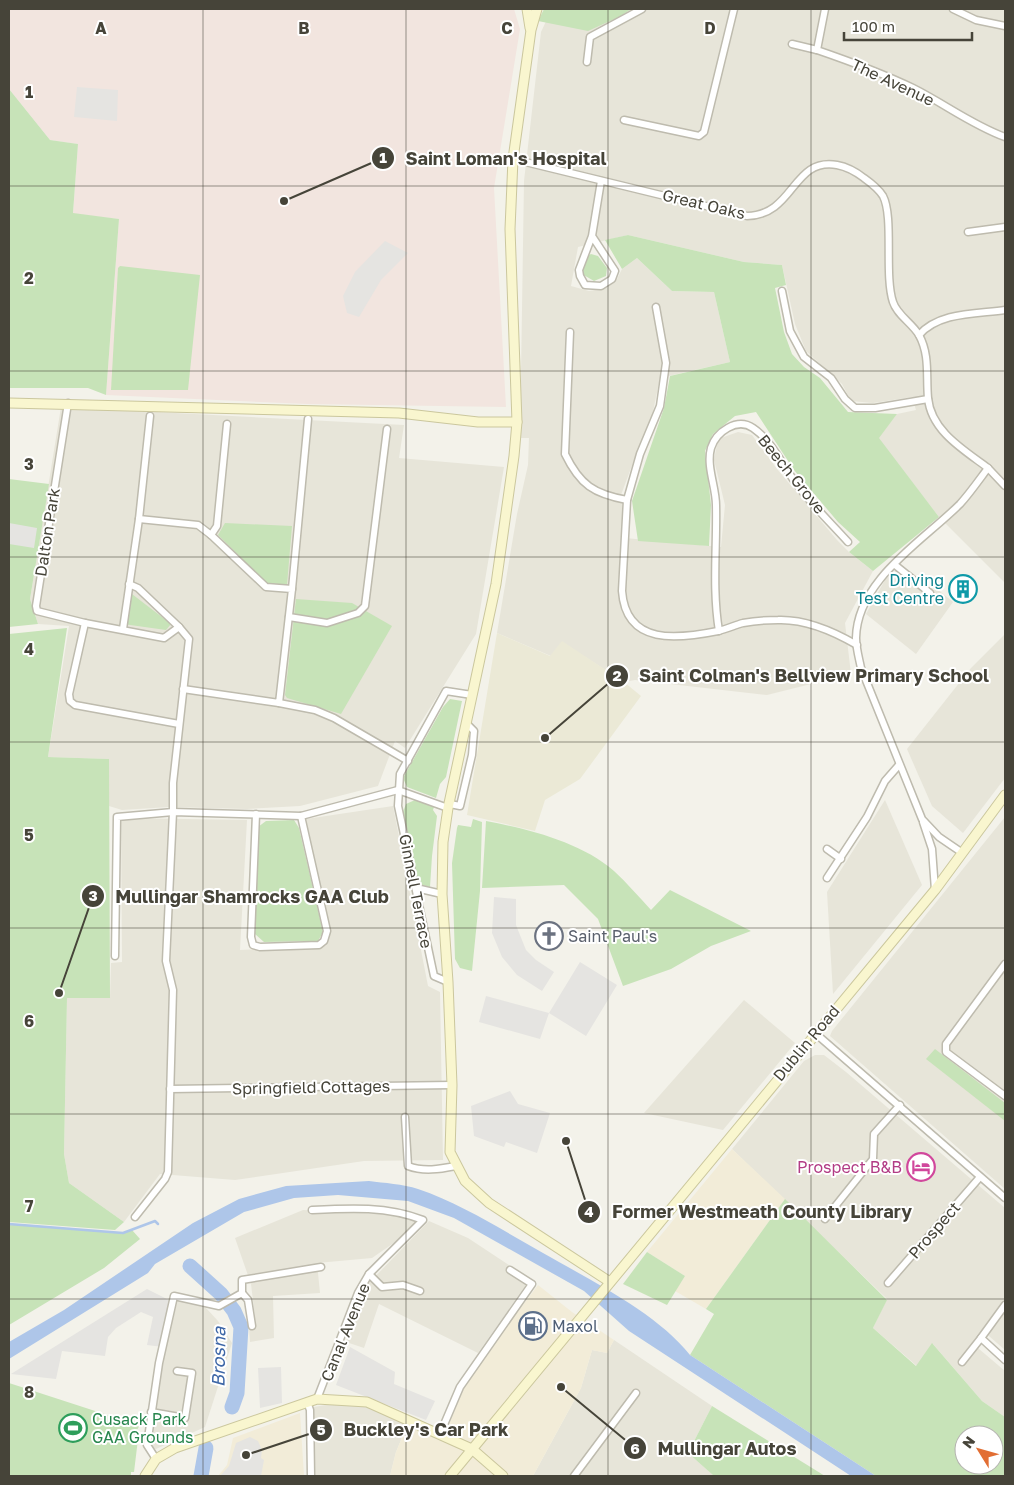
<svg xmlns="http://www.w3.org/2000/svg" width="1014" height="1485" viewBox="0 0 1014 1485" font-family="'Golos Text',sans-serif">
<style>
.residential{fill:#e7e5d9}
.commercial{fill:#f2ecd8}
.education{fill:#ebe9d6}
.medical{fill:#f2e5df}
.green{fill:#c7e3b8;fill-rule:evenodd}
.parking{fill:#e5e4e1}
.water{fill:#aec6e9}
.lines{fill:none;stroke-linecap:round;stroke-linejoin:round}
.stream{stroke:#aec6e9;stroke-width:2.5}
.river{stroke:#aec6e9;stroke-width:15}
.street-casing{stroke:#bebbae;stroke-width:9}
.secondary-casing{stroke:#cbc79d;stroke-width:11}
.street{stroke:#fff;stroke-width:6}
.secondary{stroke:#f9f6cf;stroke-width:9}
.grid{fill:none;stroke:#464439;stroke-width:1;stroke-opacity:0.55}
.labels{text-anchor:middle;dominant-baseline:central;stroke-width:4;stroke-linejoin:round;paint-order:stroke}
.street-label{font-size:16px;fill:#464439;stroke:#fff}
.culture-label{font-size:16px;fill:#0d838f;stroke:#fff;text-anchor:end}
.worship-label{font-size:16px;fill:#5b616d;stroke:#fff;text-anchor:start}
.hotel-label{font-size:16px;fill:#b23c85;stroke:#fff;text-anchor:end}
.service-label{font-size:16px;fill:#4e5e75;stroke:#fff;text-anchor:start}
.leisure-label{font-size:16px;fill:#27864d;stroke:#fff;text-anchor:start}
.water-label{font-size:18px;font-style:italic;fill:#3e67a7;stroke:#fff}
.grid-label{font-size:16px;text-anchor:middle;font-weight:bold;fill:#464439;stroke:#fff;stroke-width:4;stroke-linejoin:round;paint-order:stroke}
.leader{fill:none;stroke:#464439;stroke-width:2}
.callout-dot{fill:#464439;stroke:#fff;stroke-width:2}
.mark-label{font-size:15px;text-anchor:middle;font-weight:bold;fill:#fff}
.callout-label{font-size:18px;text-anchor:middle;font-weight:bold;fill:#464439;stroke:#fff;stroke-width:4;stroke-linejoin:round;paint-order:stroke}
</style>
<rect width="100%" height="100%" fill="#f3f2ea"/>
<g class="residential">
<polygon points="557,9 1005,9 1005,583 939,517 878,438 897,414 916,410 912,397 873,403 851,401 842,384 806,351 795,324 782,265 744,262 628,235 578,247 571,286 589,291 607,288 617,279 622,269 637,258 672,291 714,292 730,362 660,378 650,426 640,444 621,495 625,538 721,547 725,505 714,460 718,439 738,432 752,435 777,469 837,540 849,552 873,571 845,623 851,674 767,695 635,680 624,682 562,642 551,656 497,633 517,514 528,465 529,438 520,438 524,181 541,32 548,17"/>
<polygon points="61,407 404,425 399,458 504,467 476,634 405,748 395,741 378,786 300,806 247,809 169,807 122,810 109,806 109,759 48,757 69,626 38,624 30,599"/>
<polygon points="897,570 928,597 936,588 953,602 916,654 866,614 885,580"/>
<polygon points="1005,634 1005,778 963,833 932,806 907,749 971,668"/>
<polygon points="885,800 922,885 833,994 827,892"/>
<polygon points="393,806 428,986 440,992 443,1160 364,1161 235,1180 160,1174 124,1222 69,1183 64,1154 67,997 110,998 111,963 122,962 121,818 247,820 240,950 326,946 329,932 306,819"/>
<polygon points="1005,817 1005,1189 830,1036 832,1031"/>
<polygon points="744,1000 795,1043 723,1130 644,1113"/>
<polygon points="815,1055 824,1055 846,1072 1005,1208 1005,1350 982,1330 972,1343 1005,1371 1005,1417 982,1401 933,1344 917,1366 873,1328 887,1299 732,1149 804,1061"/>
<polygon points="303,1210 400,1215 416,1222 398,1240 372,1258 317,1263 320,1293 273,1296 274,1338 250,1342 249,1328 256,1326 251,1284 235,1238"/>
<polygon points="429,1221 468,1238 530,1279 478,1353 379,1304 364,1348 346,1342 366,1286"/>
<polygon points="178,1299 206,1308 218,1321 232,1343 205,1427 156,1449 151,1448 162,1363"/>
<polygon points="614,1340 712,1406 688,1453 714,1476 533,1476 581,1388 592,1350 607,1353"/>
<polygon points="342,1402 360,1404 408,1423 396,1452 390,1476 315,1476 314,1407"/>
</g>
<g class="commercial">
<polygon points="732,1149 785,1199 706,1309 675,1291 685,1276 647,1252"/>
<polygon points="538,1285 572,1312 614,1340 607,1353 592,1350 581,1388 533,1476 390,1476 396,1452 408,1423 443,1439 463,1390 487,1352"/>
<polygon points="300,1413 304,1476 218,1476 227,1465 233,1438"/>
</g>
<polygon class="education" points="497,633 550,656 562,641 624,682 641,696 580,779 545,800 535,831 467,815"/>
<polygon class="medical" points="9,9 514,9 520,29 494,188 506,407 307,404 106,395 119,219 73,214 78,144 50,140 9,89"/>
<g class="green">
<polygon points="544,9 631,9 621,16 588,31 538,21"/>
<polygon points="9,89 50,140 78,144 73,213 119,219 106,395 88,388 9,388"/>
<polygon points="628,235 744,262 782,265 786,285 775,288 784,332 792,354 804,367 820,378 848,412 897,414 879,438 939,517 873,571 849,552 860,542 838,522 794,470 756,412 735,416 713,434 705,451 711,505 709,546 638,541 632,501 664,408 670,376 730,362 714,292 672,291 637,258 622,269 605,240"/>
<polygon points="591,254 598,256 607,268 606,276 594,281 582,274 587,256"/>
<polygon points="120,266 200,275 188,390 111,390 118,268"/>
<polygon points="9,479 49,484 30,599 38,624 9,627"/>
<polygon points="225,523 292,526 287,585 267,583 218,535"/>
<polygon points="128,591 171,624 166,630 123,624"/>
<polygon points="296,599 352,603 392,626 341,714 287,698 285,695"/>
<polygon points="67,628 48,757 109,759 110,998 67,998 64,1154 69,1183 124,1222 115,1230 9,1222 9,634"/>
<polygon points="450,699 462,701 446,777 440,784 436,798 407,787 403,778 443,707"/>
<polygon points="415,800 434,807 433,810 437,816 432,856 430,887 422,885 417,876 403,812 406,804"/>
<polygon points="473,819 482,822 480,891 472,971 460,968 455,959 452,863 457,828 458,825 471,827"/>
<polygon points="294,820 299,828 323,932 318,941 264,942 255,934 258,827 266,821"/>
<path d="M486 821C528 829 581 842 614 871 627 883 639 897 651 910L670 890 751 931 711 946 671 969 623 986 598 919 564 885 482 888Z"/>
<polygon points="935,1049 1005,1103 1005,1121 926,1059"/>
<path d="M785 1199 887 1300 873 1328 916 1366 932 1343 982 1401 1005 1417V1476H876L690 1355 714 1314 706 1309ZM964 1435H994V1465H964Z"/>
<polygon points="9,1224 123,1233 132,1230 140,1239 104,1268 9,1325"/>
<polygon points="647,1252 685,1276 667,1305 623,1284"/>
<polygon points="9,1383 129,1422 132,1420 141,1423 137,1430 139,1431 134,1472 131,1472 131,1476 9,1476"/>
<polygon points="712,1406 825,1476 714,1476 688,1453"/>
</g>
<g class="parking">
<polygon points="77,87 118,90 117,121 74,117"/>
<polygon points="385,241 408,253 381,280 359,317 347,313 343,296 355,272"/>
<polygon points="9,523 37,528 34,548 9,544"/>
<polygon points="494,897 516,899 516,925 526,950 536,960 554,972 542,991 517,975 502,957 492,933"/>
<polygon points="580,962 617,985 586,1036 549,1013 540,1039 479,1022 486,996 549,1013"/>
<polygon points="510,1091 518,1104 550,1113 537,1153 506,1142 504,1147 474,1136 471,1106"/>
<polygon points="147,1289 173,1302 163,1347 147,1345 153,1317 141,1312 116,1328 108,1337 105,1356 62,1351 56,1379 11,1374"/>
<polygon points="350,1347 395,1372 394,1384 435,1401 426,1420 336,1385"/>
<polygon points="281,1367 282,1403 260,1408 258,1368"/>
<polygon points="250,1437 258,1441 262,1450 261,1458 264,1460 261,1476 220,1476 229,1466 236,1443"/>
</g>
<path class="water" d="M369 1181C384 1183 403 1184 418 1189 462 1204 502 1230 543 1253 590 1280 657 1313 690 1355L876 1476H851L629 1331 584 1291 454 1218 408 1201 338 1195 294 1198 244 1212 155 1264 148 1273 9 1359V1342L64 1310 193 1223 239 1199 286 1186Z"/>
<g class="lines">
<polyline class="stream" points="9,1224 123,1233 155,1221 158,1224"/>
<g class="river">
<polyline points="190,1266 221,1294 234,1311 241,1327 237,1393 232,1407"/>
<polyline points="201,1476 206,1448"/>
</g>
<defs>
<g id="street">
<path d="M825 9 817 50C849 61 882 73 913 88 945 104 972 125 1005 137"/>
<polyline points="953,9 976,20 1005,26"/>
<polyline points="792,44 817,50"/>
<polyline points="587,62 590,37 642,9"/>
<polyline points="624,120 699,136 704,132 734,9"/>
<path d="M513 159 747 216C795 215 792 157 837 165 848 167 855 171 864 178 871 183 878 188 883 196 894 217 884 275 893 302 897 315 912 323 919 335 930 355 926 376 928 398 931 431 964 450 988 468 979 480 970 493 960 504 923 541 857 580 856 638 856 648 859 658 861 668L922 819 939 837 961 852"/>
<polyline points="968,232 1005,227"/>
<polyline points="592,236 615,271 612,279 601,286 585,285 580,276 579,270 592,236 601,181"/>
<polyline points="782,291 790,331 804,357 831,378 845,399 855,408 875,408 928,399"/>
<path d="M656 307 666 363 660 406 640 454 627 500 622 591C626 646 678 639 718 631 727 629 735 625 743 623 754 621 767 620 778 620 806 619 833 631 857 645"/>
<path d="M570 332 565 454C580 485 594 494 627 500"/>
<path d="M919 335C939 312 976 314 1005 310"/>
<polyline points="68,403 36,606 37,611 85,623 164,638 179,627 189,639 173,783 173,812 117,817 115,956"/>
<polyline points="988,468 1005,486"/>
<polyline points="139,519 198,525 211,535 266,587 292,589 279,703 183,689"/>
<polyline points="211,535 217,526 227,424"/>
<polyline points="895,565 930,593"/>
<polyline points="129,584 138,588 179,627"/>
<polyline points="292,589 308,419"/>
<polyline points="289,617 327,623 358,613 365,606 387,429"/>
<polyline points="85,623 69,694 70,701 75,705 179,724"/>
<polyline points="123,629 139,519 150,416"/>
<path d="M719 631C712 589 717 547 716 505 716 487 706 466 711 448 716 432 737 417 753 428 771 440 782 464 795 482 810 503 830 522 848 542"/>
<polyline points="279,703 315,710 334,718 408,761"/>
<polyline points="450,804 460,806 472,755 474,731 466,723"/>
<polyline points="256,814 251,937 253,945 260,947 319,945 324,941 327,931 301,816"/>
<polyline points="923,822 932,849 935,890"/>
<polyline points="827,849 841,859"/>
<polyline points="827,878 867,817 885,781 899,765"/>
<polyline points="416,888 442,894"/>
<polyline points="1005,964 946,1044 946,1052 1005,1096"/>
<polyline points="448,982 434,976 398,806 400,774 446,691 472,695"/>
<polyline points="815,1033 1005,1198"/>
<polyline points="170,1089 452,1085"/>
<path d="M405 1117 408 1166C424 1172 440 1169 456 1166"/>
<path d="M312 1210C350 1208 387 1206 423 1220L369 1274 358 1293 317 1399"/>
<polyline points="135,1217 165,1179 168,1172 173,990 166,961 173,812 301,816 398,790 448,808"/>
<polyline points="825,1219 873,1159 874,1134 900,1105"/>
<polyline points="369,1274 382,1287 403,1285 420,1291"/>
<polyline points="888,1283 980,1177"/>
<polyline points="242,1293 248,1300 252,1326"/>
<polyline points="1005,1305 981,1338 1005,1360"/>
<polyline points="962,1362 981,1338"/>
<polyline points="307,1402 310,1410 311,1476"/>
<polyline points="151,1412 185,1418 192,1373 177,1371"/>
<polyline points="440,1434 460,1387 532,1284 510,1270"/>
<polyline points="156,1459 147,1445 159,1363 174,1296 219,1306 242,1293 242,1280 321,1267"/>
<polyline points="574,1476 636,1393"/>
</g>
<g id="secondary">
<polyline points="527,9 530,28"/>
<polyline points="537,9 531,30 513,159 510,229 517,422 514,456 496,584 448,808 443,842 442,894 448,982 452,1085 450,1152 465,1181 489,1203 610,1282"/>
<polyline points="9,403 399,413 478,422 517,422"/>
<polyline points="145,1476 156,1459 175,1448 317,1399 367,1402 472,1449 503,1476"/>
<polyline points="450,1476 935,890 1005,795"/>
</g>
</defs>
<use href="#street" class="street-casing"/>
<use href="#secondary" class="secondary-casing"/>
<use href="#street" class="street"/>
<use href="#secondary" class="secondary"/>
</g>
<path class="grid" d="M203 9V1476M406 9V1476M608 9V1476M811 9V1476M9 186H1005M9 371H1005M9 557H1005M9 742H1005M9 928H1005M9 1114H1005M9 1299H1005"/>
<defs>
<symbol id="building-ring" viewBox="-11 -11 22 22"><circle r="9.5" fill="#fff" stroke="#0f9aa8" stroke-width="1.5"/><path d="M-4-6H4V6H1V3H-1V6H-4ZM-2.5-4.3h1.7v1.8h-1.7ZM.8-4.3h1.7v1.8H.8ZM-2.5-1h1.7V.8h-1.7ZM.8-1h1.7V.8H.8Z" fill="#0f9aa8"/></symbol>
<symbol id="church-ring" viewBox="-11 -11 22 22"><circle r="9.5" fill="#fff" stroke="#6b7280" stroke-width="1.5"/><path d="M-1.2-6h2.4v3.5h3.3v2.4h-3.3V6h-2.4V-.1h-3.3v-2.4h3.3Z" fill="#6b7280"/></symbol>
<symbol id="hotel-ring" viewBox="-11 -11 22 22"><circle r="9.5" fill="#fff" stroke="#d1479c" stroke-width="1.5"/><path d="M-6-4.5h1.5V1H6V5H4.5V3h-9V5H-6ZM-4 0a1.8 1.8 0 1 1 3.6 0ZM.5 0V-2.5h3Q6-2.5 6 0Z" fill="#d1479c"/></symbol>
<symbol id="fuel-ring" viewBox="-11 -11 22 22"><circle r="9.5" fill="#fff" stroke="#5c6f8a" stroke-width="1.5"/><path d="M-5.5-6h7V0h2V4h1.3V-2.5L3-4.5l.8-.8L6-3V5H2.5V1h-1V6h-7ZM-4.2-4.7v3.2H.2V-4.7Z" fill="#5c6f8a"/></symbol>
<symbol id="stadium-ring" viewBox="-11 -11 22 22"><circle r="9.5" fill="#fff" stroke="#2e9e5b" stroke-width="1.5"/><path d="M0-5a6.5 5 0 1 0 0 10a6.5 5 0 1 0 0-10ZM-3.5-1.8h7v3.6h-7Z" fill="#2e9e5b"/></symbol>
</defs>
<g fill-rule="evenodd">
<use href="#building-ring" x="947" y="573" width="32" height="32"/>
<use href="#church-ring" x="533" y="920" width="32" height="32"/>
<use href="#hotel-ring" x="905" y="1151" width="32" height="32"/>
<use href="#fuel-ring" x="517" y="1310" width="32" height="32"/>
<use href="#stadium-ring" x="57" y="1412" width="32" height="32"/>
</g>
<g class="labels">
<g class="street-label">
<text transform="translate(893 82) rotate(25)">The Avenue</text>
<text transform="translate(704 204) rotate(13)">Great Oaks</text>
<text transform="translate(792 474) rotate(51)">Beech Grove</text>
<text transform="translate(47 532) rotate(-81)">Dalton Park</text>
<text transform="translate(416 891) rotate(79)">Ginnell Terrace</text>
<text transform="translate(806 1043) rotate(-50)">Dublin Road</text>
<text transform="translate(311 1087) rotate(-1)">Springfield Cottages</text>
<text transform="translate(934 1230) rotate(-49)">Prospect</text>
<text transform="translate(345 1332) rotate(-68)">Canal Avenue</text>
</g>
<g class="culture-label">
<text x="944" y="580">Driving<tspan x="944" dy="18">Test Centre</tspan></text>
</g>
<g class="worship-label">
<text x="568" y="936">Saint Paul's</text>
</g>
<g class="hotel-label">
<text x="902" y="1167">Prospect B&amp;B</text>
</g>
<g class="service-label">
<text x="552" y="1326">Maxol</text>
</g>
<g class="leisure-label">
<text x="92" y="1419">Cusack Park<tspan x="92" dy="18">GAA Grounds</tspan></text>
</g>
<g class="water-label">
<text transform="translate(218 1357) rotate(-89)">Brosna</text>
</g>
</g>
<g class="grid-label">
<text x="101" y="34">A</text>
<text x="304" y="34">B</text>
<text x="507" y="34">C</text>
<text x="710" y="34">D</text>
<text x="29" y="98">1</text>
<text x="29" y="284">2</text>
<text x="29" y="470">3</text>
<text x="29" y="655">4</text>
<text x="29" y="841">5</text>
<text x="29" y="1027">6</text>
<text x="29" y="1212">7</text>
<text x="29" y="1398">8</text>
</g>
<path class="leader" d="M284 201L383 158M545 738L617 676M59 993L93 896M566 1141L589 1212M246 1455L321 1430M561 1387L635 1448"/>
<g class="callout-dot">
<circle cx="284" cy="201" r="5"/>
<circle cx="545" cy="738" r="5"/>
<circle cx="59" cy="993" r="5"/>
<circle cx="566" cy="1141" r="5"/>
<circle cx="246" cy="1455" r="5"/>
<circle cx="561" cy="1387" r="5"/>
<circle cx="383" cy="158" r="12"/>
<circle cx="617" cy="676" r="12"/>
<circle cx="93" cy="896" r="12"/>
<circle cx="589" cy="1212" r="12"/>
<circle cx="321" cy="1430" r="12"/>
<circle cx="635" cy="1448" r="12"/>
</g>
<g class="mark-label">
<text x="383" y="163">1</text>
<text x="617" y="681">2</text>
<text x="93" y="901">3</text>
<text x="589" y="1217">4</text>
<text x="321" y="1435">5</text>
<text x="635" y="1454">6</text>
</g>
<g class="callout-label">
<text x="506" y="165">Saint Loman's Hospital</text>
<text x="814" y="682">Saint Colman's Bellview Primary School</text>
<text x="252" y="903">Mullingar Shamrocks GAA Club</text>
<text x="762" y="1218">Former Westmeath County Library</text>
<text x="426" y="1436">Buckley's Car Park</text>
<text x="727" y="1455">Mullingar Autos</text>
</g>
<rect width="1014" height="1485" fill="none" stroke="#464439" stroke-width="20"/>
<g transform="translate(979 1450) rotate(307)"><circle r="24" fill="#ffffff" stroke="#b5b4b0"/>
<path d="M0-4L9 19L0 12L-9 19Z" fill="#e26e33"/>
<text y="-8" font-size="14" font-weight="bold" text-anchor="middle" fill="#464439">N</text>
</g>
<path d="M844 32v8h128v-8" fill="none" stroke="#464439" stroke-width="2.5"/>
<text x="852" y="32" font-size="15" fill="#464439" stroke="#ffffff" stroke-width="4" paint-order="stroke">100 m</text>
</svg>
